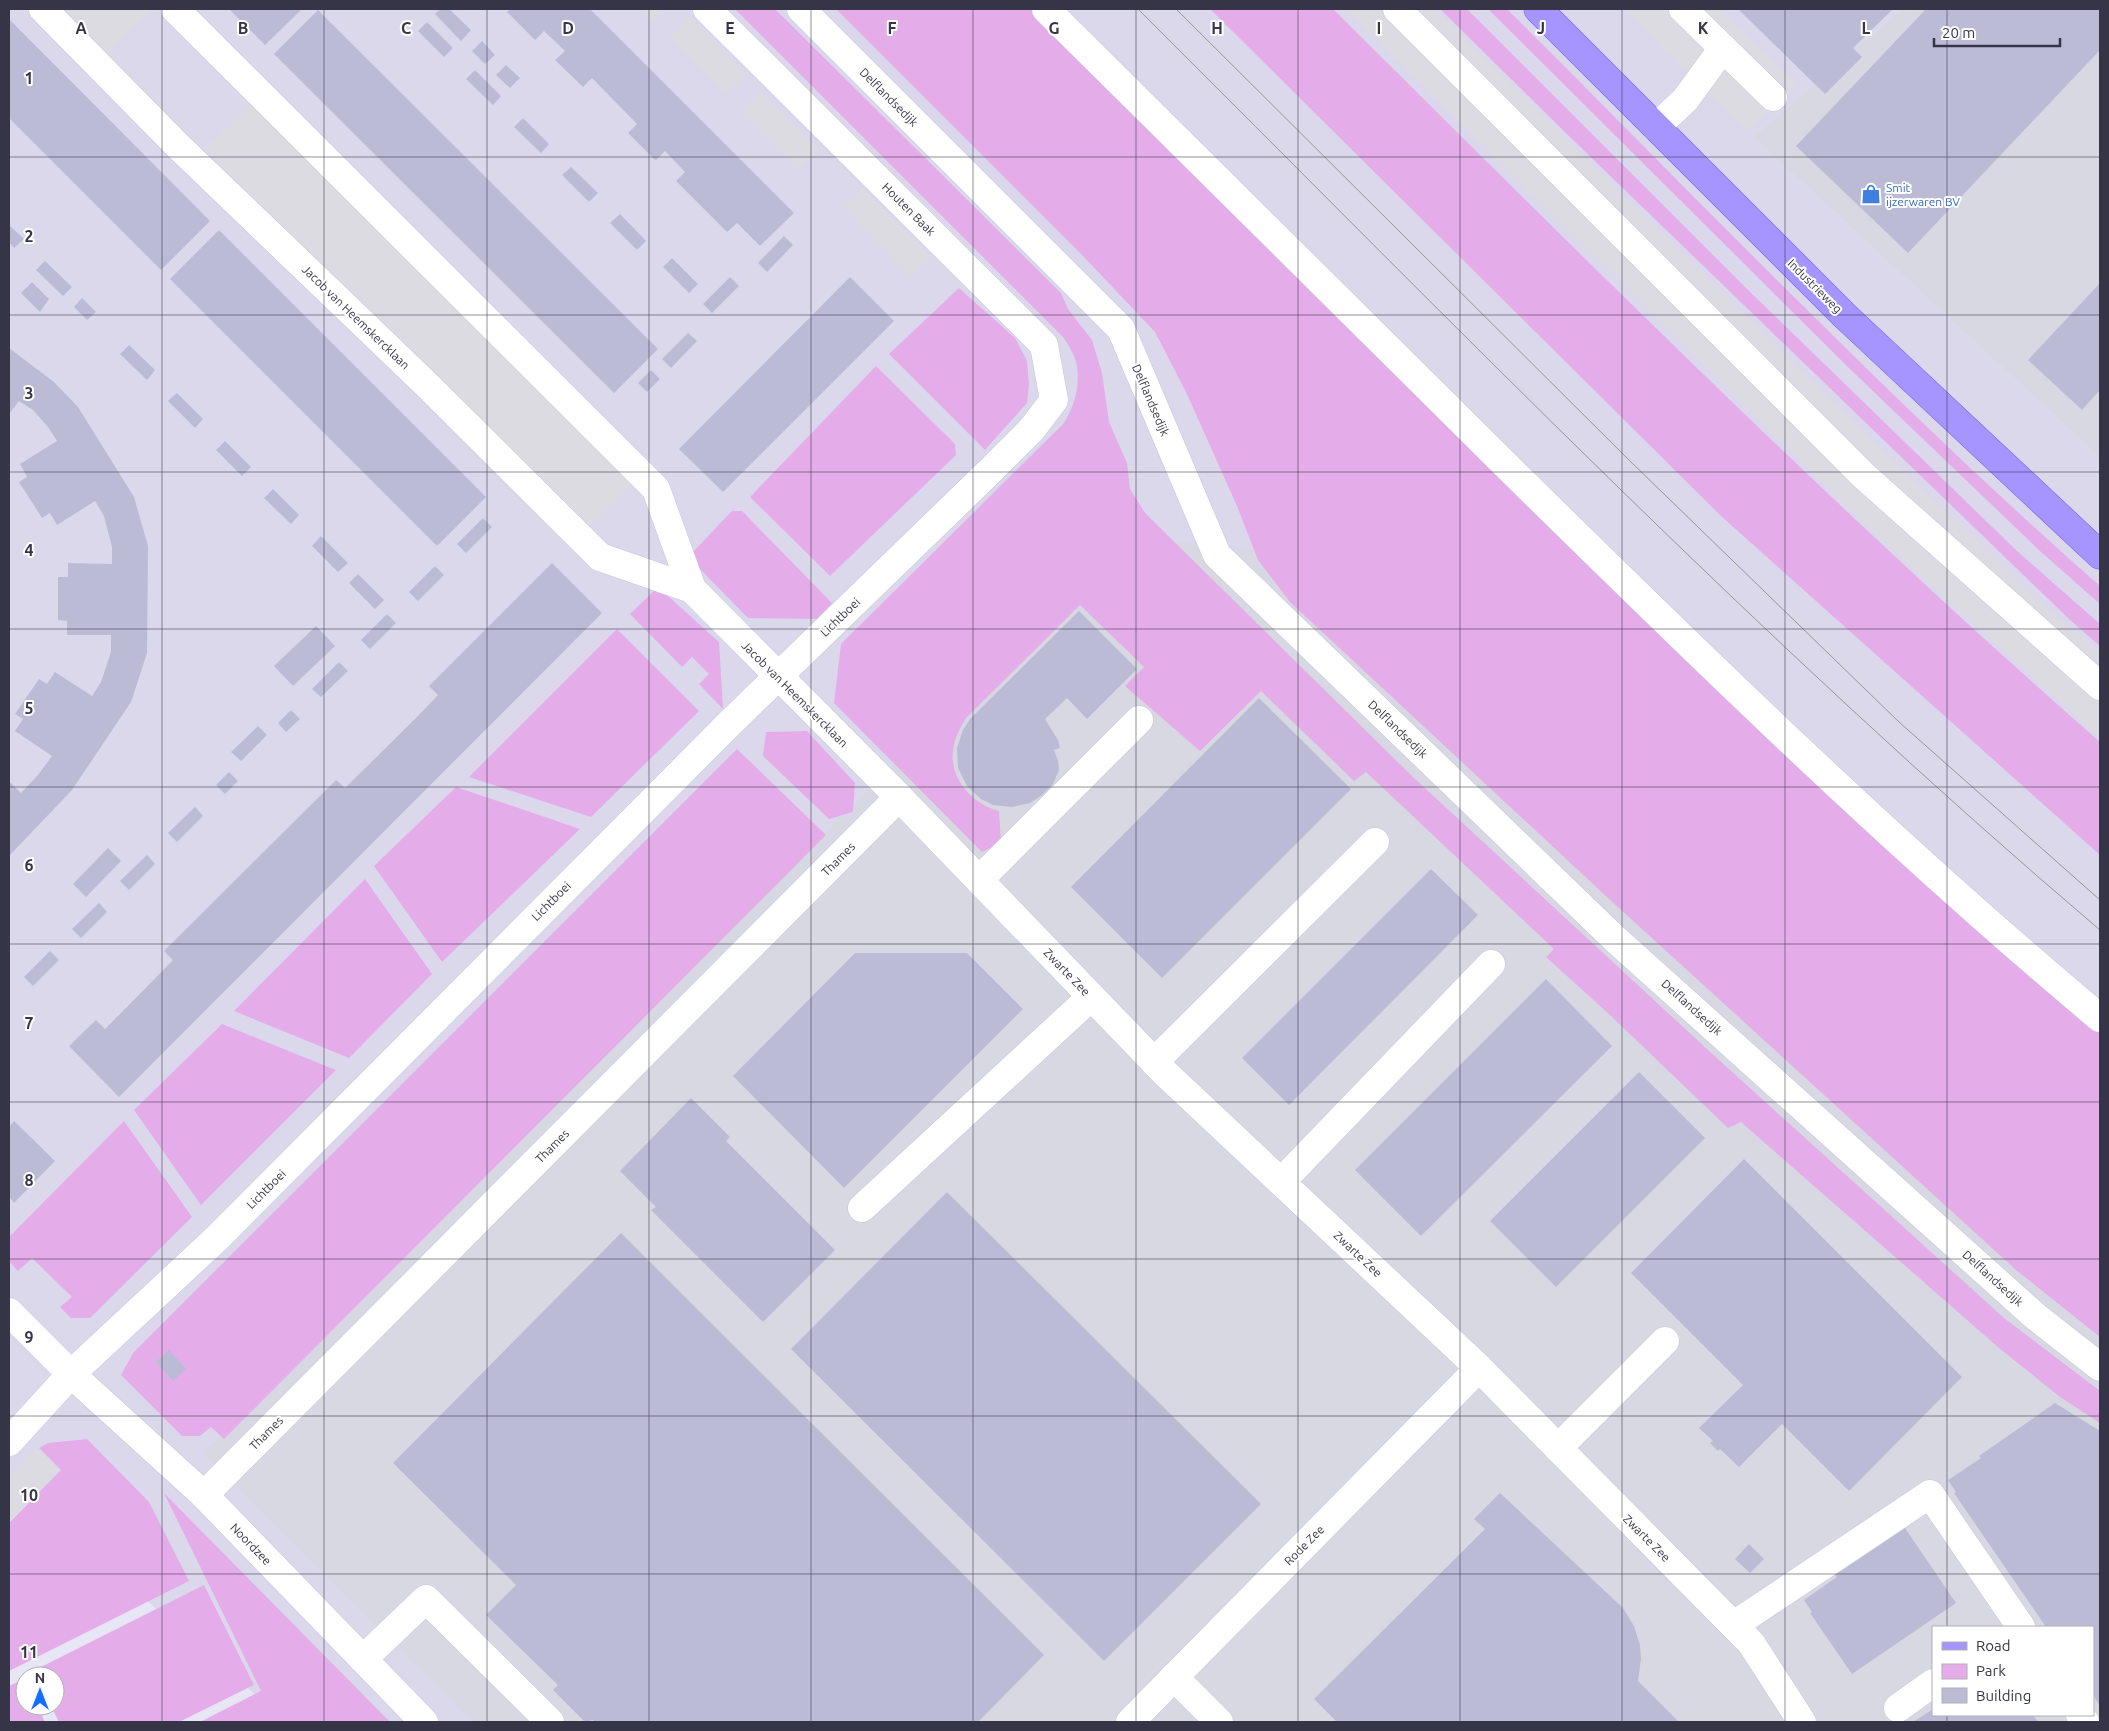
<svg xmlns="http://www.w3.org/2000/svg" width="2109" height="1731" viewBox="0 0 2109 1731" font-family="Ubuntu,sans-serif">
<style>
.residential{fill:#dbd8ec;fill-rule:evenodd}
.industrial{fill:#d8d8e3;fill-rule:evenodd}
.green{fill:#e5acea}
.parking{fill:#dcdbe2}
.building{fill:#bcbbd6}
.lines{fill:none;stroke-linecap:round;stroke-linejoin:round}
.minor-casing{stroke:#c8c5de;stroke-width:29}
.major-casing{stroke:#745eea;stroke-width:29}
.minor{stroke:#fff;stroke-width:28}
.major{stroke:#a694ff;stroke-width:28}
.tram{stroke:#969696;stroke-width:1}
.grid{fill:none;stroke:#363547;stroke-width:1;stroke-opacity:0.55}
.labels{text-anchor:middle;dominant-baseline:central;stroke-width:4;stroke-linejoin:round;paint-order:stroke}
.street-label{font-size:12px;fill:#363547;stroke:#fff}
.shop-label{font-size:12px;fill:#366cbe;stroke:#fff;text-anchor:start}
.grid-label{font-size:16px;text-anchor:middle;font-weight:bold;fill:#363547;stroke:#fff;stroke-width:4;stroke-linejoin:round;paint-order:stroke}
</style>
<rect width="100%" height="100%" fill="#e8e6f4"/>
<path class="residential" d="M9 9H2100V1722H287L12 1484 9 1487ZM1933 1627H2093V1715H1933Z"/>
<g class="industrial">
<polygon points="1903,9 2100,9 2100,457 1754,137"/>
<path d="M1124 536 1297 554 2100 1270V1722H473L203 1453ZM1933 1627H2093V1715H1933Z"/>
</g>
<g class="green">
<path d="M735 9H775L1061 293 1068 309 1092 340 1102 373 1109 422 1127 463 1130 489 1145 513 1414 778 1708 1050 2004 1318 2100 1391V1423L2060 1397 1999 1348 1741 1122 1728 1128 1611 1016 1546 957 1554 949 1366 772 1354 781 1261 691 1200 751 1125 686 1144 667 1080 605 966 718C960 728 954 739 953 751 949 779 974 805 999 811L1001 843 982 852 834 703 841 644 1064 423C1075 405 1081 384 1076 362 1074 354 1068 344 1063 337Z"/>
<polygon points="836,9 1032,9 1598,574 2100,1030 2100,1337 2016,1270 1608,898 1290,602 1258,560 1237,506 1186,392 1155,332 1083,256"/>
<path d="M1210 9H1333C1584 258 1834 509 2100 742V855L1721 516Z"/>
<polygon points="1440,9 1467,9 1747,289 2017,551 2100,624 2100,646 2070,620 1572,139"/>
<path d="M1488 9H1507C1702 203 1893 404 2100 586V604L2041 552 1852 371Z"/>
<polygon points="959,288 1015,338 1027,361 1029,385 1027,403 985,450 889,354"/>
<polygon points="876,366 955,444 956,455 830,576 750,497"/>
<polygon points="732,511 742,511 832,603 817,619 748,618 700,569 690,555"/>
<polygon points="658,587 719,642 723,709 699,684 709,674 692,657 682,667 630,614"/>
<polygon points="617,629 699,711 591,817 469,777"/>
<polygon points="807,731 855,783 853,812 829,819 763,756 766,732"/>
<polygon points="737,749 826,835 224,1439 211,1427 200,1436 182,1436 121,1375 133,1353"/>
<polygon points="456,787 580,829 442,962 374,866"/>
<polygon points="365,879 432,974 349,1058 234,1011"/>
<polygon points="222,1024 336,1070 201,1205 134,1110"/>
<polygon points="124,1121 192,1217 90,1318 71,1318 60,1307 72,1297 32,1258 18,1271 9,1261 9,1237"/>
<polygon points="87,1439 149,1502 189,1581 9,1671 9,1523 61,1470 39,1448 48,1443"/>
<polygon points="164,1493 390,1722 200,1722 261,1691"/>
<polygon points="204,1585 254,1685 179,1722 59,1722 51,1706 55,1706 55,1676 35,1676 33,1671"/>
<polygon points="24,1679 25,1706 37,1706 45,1722 9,1722 9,1686"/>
</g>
<g class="parking">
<polygon points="65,9 152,9 109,53"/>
<polygon points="640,9 666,9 653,22"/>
<polygon points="1346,9 1434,9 1867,436 2045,607 2100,655 2100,738 1877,536"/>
<polygon points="1624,9 1719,9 1796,84 1747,131"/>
<polygon points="690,17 747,75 727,94 670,37"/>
<polygon points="761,92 819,150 799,169 742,112"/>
<polygon points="255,102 635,482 585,530 205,148"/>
<polygon points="863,188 930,256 910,276 844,207"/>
<polygon points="37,1448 60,1470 9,1522 9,1476"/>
</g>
<g class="building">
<polygon points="229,9 302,9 265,45"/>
<polygon points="440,9 449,9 471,30 461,41 435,14"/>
<polygon points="510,9 590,9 794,213 760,246 737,223 727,232 676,181 685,172 665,151 656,160 654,159 628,133 637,124 592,78 583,87 555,60 565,51 544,31 535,40 507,12"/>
<polygon points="1738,9 1893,9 1853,48 1862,57 1825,94"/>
<polygon points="1926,9 2100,9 2100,50 1908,253 1796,146"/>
<polygon points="318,10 658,349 614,393 274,54"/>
<polygon points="9,19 210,221 161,270 9,118"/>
<polygon points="427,22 453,48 444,57 418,31"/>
<polygon points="482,41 495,55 485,64 472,51"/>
<polygon points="506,65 520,78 510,88 496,75"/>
<polygon points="475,70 501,96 493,105 466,79"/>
<polygon points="523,118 549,144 541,153 514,127"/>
<polygon points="571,167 598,193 589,202 562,175"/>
<polygon points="620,214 646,241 637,250 610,223"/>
<polygon points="9,225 24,239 14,248 9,242"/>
<polygon points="219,230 486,497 437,546 170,279"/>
<polygon points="784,236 793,245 767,272 758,263"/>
<polygon points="672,258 698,284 689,293 663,267"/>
<polygon points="45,261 72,287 63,296 36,270"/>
<polygon points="730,277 739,286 712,313 703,304"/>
<polygon points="850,277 894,321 723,492 679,449"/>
<polygon points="32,282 49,299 40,312 21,293"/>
<polygon points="2100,283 2100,390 2082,410 2028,360"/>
<polygon points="82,298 96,312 87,320 74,307"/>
<polygon points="688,333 697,341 671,368 662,359"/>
<polygon points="129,345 155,370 147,380 120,354"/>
<polygon points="9,348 54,382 78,407 134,497 148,546 147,653 131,702 72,790 9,856 9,781 21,793 38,775 52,756 15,731 23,719 15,714 39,679 47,684 55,672 92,696 101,682 111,652 111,635 67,635 67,621 58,620 58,577 68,577 68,563 112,564 112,547 104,516 95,501 57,525 50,513 42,518 19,482 27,477 20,464 57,441 48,427 33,410 19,401 9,414"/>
<polygon points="651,370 660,379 647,392 638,383"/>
<polygon points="177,393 203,419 195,428 168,401"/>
<polygon points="225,441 251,467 242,476 216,450"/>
<polygon points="273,489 299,515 291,524 264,498"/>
<polygon points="483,518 492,527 466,553 457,544"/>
<polygon points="321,536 348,563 338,572 312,546"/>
<polygon points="552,563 602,613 119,1097 69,1046 96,1020 105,1029 127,1007 173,960 164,951 335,781 336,780 345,788 416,718 438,695 429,686"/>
<polygon points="435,566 444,575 418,601 409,592"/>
<polygon points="358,574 384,600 375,609 349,583"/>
<polygon points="1079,611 1137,669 1087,719 1067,698 1045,719 1058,740 1060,748 1054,750 1058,761 1059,770 1053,784 1041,796 1030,803 1012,807 993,805 981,799 967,786 958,768 957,748 963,730 970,719"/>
<polygon points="387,614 396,623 370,649 361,640"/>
<polygon points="316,626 335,646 293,686 274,666"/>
<polygon points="339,662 348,671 321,697 312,689"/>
<polygon points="1259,698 1351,789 1162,978 1071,887"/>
<polygon points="291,710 300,719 286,732 278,723"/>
<polygon points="258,726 267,735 241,761 231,752"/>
<polygon points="229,772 238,781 225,794 216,785"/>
<polygon points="195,807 203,816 177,842 168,833"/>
<polygon points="108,848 121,861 86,897 73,884"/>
<polygon points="147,855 155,864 129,890 120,881"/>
<polygon points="1431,869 1478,915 1289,1105 1242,1058"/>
<polygon points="99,903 107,912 81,938 72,929"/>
<polygon points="50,951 59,960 33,986 24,977"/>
<polygon points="855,953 967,953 1023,1009 844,1188 733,1076"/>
<polygon points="1546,979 1612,1046 1421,1236 1355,1170"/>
<polygon points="1639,1072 1705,1138 1556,1287 1490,1221"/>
<polygon points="691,1098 730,1137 726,1141 835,1250 763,1322 651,1210 656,1207 620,1171"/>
<polygon points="14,1121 55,1161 14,1203 9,1196 9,1127"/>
<polygon points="1744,1159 1962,1377 1849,1491 1782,1424 1739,1467 1720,1449 1718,1451 1710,1443 1713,1441 1699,1428 1743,1385 1631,1273"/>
<polygon points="947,1192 1261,1504 1104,1661 791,1349"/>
<polygon points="621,1233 1044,1655 978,1722 595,1722 593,1720 585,1722 553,1690 558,1685 486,1615 516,1585 393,1463"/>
<polygon points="169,1350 186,1369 173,1381 156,1362"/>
<polygon points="2055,1403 2100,1431 2100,1706 2093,1695 2093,1627 2046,1627 1954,1493 1956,1492 1948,1480 1981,1458 1979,1456"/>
<polygon points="1500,1493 1623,1608 1634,1626 1640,1645 1641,1659 1638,1681 1679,1722 1337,1722 1314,1699 1485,1529 1474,1519"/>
<polygon points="1905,1528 1956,1603 1852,1674 1810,1613 1812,1612 1804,1600 1837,1577 1835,1575"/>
<polygon points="1749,1544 1764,1559 1750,1573 1735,1559"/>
<polygon points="1933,1709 1933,1715 2033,1715 2038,1722 1913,1722"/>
</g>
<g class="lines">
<defs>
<g id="minor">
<polyline points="43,9 177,145 426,384 600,557 692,589"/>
<polyline points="175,9 656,489 692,589 899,797 1165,1073 1479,1368 1751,1643 1802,1722"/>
<polyline points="801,9 1121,329 1217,555 1615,939 2035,1316 2100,1367"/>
<path d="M1046 9C1204 166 1362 323 1520 479 1708 664 1898 849 2100 1018"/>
<polyline points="1397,9 1865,477 2100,686"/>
<polyline points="1683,9 1773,97"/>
<polyline points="1656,127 1685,100 1723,48"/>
<polyline points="979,880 1139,720"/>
<polyline points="1154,1062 1375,842"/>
<polyline points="1281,1182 1491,964"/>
<polyline points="862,1208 1091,997"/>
<polyline points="9,1312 71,1374 204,1495 424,1722"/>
<polyline points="9,1442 71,1374 216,1239 729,724 991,470 1032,429 1054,400 1044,345 707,9"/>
<polyline points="1558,1448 1665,1341"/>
<polyline points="204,1495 899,797"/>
<polyline points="1734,1625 1930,1494 2021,1627"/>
<polyline points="363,1659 426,1599 550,1722"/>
<polyline points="1174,1677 1219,1722"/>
<polyline points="1898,1708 1933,1683"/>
<polyline points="2080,1715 2085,1722"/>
<polyline points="1130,1722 1479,1368"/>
</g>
<polyline id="major" points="1538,9 1844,315 2100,555"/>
</defs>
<use href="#minor" class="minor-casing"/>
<use href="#major" class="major-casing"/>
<use href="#minor" class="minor"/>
<use href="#major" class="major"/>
<g class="tram">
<path d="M1138 9C1452 322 1762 643 2100 930"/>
<polyline points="1176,9 1631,462 1899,722 2100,900"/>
</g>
</g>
<path class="grid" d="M162 9V1722M324 9V1722M487 9V1722M649 9V1722M811 9V1722M973 9V1722M1136 9V1722M1298 9V1722M1460 9V1722M1622 9V1722M1785 9V1722M1947 9V1627M9 157H2100M9 315H2100M9 472H2100M9 629H2100M9 787H2100M9 944H2100M9 1102H2100M9 1259H2100M9 1416H2100M9 1574H2100M1947 1715V1722"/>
<defs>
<symbol id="shop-bare" viewBox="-9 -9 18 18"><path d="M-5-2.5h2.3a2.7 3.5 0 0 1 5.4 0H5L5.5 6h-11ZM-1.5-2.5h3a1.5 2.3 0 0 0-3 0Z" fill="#3f7fe0" stroke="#fff" stroke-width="2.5" paint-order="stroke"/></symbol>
</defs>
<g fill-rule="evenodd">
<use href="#shop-bare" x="1857" y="180" width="28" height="28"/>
</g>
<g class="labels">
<g class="street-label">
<text transform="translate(889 97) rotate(45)">Delflandsedijk</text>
<text transform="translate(909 209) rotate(45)">Houten Baak</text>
<text transform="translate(1815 286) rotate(45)">Industrieweg</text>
<text transform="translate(356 317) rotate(44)">Jacob van Heemskercklaan</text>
<text transform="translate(1151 400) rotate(67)">Delflandsedijk</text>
<text transform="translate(840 617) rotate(-44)">Lichtboei</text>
<text transform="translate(795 694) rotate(45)">Jacob van Heemskercklaan</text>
<text transform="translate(1398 729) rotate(44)">Delflandsedijk</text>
<text transform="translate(838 859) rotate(-45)">Thames</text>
<text transform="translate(551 901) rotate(-45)">Lichtboei</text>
<text transform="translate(1067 972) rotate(46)">Zwarte Zee</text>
<text transform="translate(1692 1007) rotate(42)">Delflandsedijk</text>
<text transform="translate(552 1146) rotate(-45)">Thames</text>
<text transform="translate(266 1189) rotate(-45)">Lichtboei</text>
<text transform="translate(1358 1254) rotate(43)">Zwarte Zee</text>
<text transform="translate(1993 1278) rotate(42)">Delflandsedijk</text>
<text transform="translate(266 1433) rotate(-45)">Thames</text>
<text transform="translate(1647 1538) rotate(45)">Zwarte Zee</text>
<text transform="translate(251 1544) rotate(46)">Noordzee</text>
<text transform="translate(1304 1545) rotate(-45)">Rode Zee</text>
</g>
<g class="shop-label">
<text x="1886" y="187">Smit<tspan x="1886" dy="14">ijzerwaren BV</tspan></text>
</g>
</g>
<g class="grid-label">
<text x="81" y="34">A</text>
<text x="243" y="34">B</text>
<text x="406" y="34">C</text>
<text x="568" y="34">D</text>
<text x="730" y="34">E</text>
<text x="892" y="34">F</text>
<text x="1054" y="34">G</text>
<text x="1217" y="34">H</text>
<text x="1379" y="34">I</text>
<text x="1541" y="34">J</text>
<text x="1703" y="34">K</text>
<text x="1866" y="34">L</text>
<text x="29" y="84">1</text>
<text x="29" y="242">2</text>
<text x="29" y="399">3</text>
<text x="29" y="556">4</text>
<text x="29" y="714">5</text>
<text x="29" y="871">6</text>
<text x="29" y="1029">7</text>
<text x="29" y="1186">8</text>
<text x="29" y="1343">9</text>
<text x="29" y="1501">10</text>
<text x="29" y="1658">11</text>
</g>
<rect width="2109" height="1731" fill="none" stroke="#363547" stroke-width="20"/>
<rect x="1932" y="1626" width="162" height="90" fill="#ffffff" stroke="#afaeb5"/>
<rect x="1942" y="1642" width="25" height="8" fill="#a694ff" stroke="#afaeb5"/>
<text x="1976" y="1651" font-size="15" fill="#363547">Road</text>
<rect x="1942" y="1664" width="25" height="15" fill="#e5acea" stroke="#afaeb5"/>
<text x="1976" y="1676" font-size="15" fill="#363547">Park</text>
<rect x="1942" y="1688" width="25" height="15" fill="#bcbbd6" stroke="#afaeb5"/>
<text x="1976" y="1701" font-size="15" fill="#363547">Building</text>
<g transform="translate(40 1691)"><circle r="24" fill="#ffffff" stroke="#afaeb5"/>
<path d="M0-4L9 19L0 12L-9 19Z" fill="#126eff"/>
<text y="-8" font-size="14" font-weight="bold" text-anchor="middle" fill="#363547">N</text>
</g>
<path d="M1934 38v8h126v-8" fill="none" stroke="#363547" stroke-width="2.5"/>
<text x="1942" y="38" font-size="15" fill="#363547" stroke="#ffffff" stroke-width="4" paint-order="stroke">20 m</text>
</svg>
